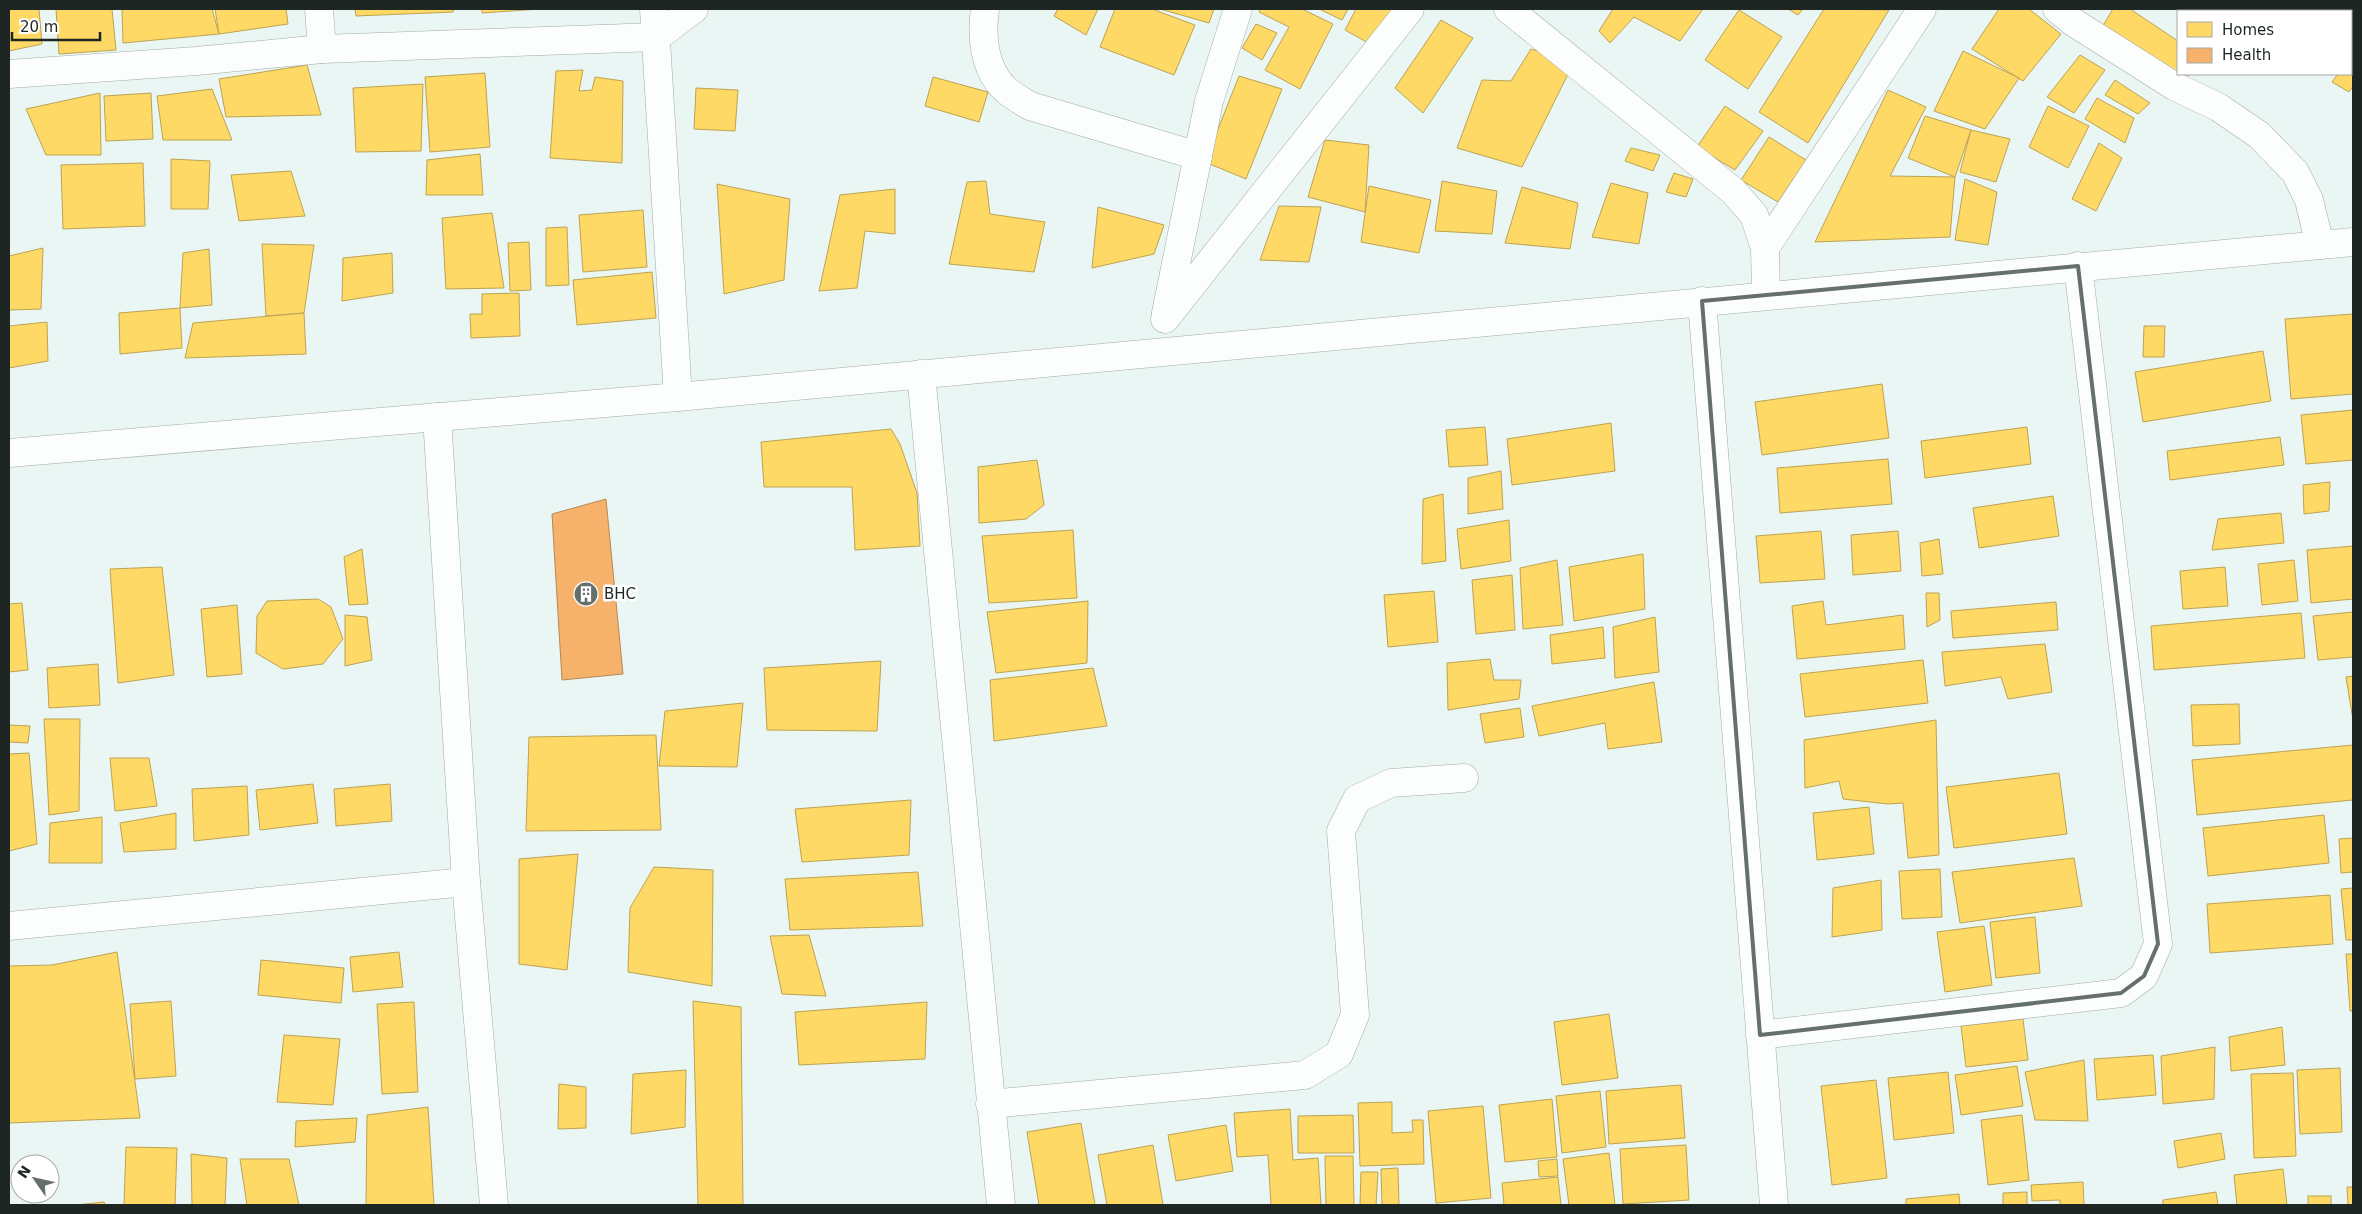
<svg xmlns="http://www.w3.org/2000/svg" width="2362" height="1214" viewBox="0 0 2362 1214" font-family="'DejaVu Sans',sans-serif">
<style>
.homes{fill:#ffd966;stroke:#bca352}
.health{fill:#f6b26b;stroke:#b58856}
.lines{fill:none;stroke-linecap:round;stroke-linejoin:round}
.minor-casing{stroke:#a2aba9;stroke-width:29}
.minor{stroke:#fcfefd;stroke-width:28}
.marked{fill:none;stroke:#656f6c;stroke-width:4;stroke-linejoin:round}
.labels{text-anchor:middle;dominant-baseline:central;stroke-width:5;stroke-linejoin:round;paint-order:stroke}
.poi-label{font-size:15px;fill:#1e2624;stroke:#fff;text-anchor:start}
</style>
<rect width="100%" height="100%" fill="#eaf6f3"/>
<g class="homes">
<polygon points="9,9 39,9 42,44 9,51"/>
<polygon points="56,9 112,9 116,50 59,54"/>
<polygon points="122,9 212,9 219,34 123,43"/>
<polygon points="215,9 286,9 288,24 219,34"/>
<polygon points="355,9 454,9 453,12 356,16"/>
<polygon points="482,9 540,9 482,13"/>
<polygon points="1058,9 1098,9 1086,35 1054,16"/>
<polygon points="1115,9 1152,9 1195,25 1174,75 1100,47"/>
<polygon points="1160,9 1214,9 1209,23"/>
<polygon points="1260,9 1302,9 1333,24 1300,89 1265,70 1289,27 1259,12"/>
<polygon points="1319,9 1348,9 1342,20"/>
<polygon points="1356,9 1399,9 1372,45 1345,30"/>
<polygon points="1613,9 1703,9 1680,41 1634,17 1610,43 1599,31"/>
<polygon points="1788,9 1803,9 1798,15"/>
<polygon points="1824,9 1889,10 1808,143 1759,112"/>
<polygon points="1999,9 2029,9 2061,34 2023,81 1972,49"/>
<polygon points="2113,9 2130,9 2178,41 2178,74 2189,74 2186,80 2102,27"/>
<polygon points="2195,9 2227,9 2225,11 2199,11"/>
<polygon points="1739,10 1782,37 1748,89 1705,60"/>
<polygon points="1441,20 1473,38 1423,113 1395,88"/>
<polygon points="1256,24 1277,33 1262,60 1242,48"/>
<polygon points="1531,49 1574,62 1522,167 1457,148 1482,80 1511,81"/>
<polygon points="1963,51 2019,78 1985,129 1934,111"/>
<polygon points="2080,55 2105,70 2074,113 2047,97"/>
<polygon points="2351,55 2353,55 2353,86 2349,92 2332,82 2338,74 2351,74"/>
<polygon points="307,65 321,115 226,117 219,79"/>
<polygon points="583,70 579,91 592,90 595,77 623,81 622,163 550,158 556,71"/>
<polygon points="485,73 490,147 430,152 425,77"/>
<polygon points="1239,76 1282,89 1246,179 1205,162"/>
<polygon points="933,77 988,92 979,122 925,106"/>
<polygon points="2115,80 2150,103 2138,114 2105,95"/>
<polygon points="423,84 421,151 356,152 353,88"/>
<polygon points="696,88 738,90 735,131 694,129"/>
<polygon points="212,89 232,140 163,140 157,96"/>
<polygon points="1888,90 1926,107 1890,176 1955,177 1950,237 1815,242"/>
<polygon points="100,93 101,155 46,155 26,109"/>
<polygon points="151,93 153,139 106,141 104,96"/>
<polygon points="2097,98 2134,118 2125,143 2085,119"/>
<polygon points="1725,106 1763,131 1735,170 1697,147"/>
<polygon points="2048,106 2089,126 2068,168 2029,147"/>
<polygon points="1925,116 1971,130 1955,177 1908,158"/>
<polygon points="1971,130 2010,139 1996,182 1960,172"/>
<polygon points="1769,137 1806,160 1778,202 1741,180"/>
<polygon points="1325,140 1369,145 1365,212 1308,197"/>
<polygon points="2099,143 2122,158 2096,211 2072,199"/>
<polygon points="1631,148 1660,155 1653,171 1625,161"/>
<polygon points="480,154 483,195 426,195 427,160"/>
<polygon points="171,159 210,161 208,209 171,209"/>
<polygon points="143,163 145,226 63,229 61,165"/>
<polygon points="291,171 305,216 239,221 231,175"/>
<polygon points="1674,173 1693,179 1686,197 1666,192"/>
<polygon points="1965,179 1997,192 1988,245 1955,240"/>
<polygon points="986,181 990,214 1045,222 1034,272 949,264 967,182"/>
<polygon points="1442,181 1497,191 1492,234 1435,231"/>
<polygon points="1611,183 1648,193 1639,244 1592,237"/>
<polygon points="717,184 790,199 784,280 724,294"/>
<polygon points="1369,186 1431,200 1419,253 1361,242"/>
<polygon points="1522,187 1578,203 1570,249 1505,243"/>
<polygon points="895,189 895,234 865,231 857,288 819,291 840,195"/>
<polygon points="1279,206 1321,207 1309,262 1260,260"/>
<polygon points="1098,207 1164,225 1154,254 1092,268"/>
<polygon points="643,210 647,267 583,272 579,215"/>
<polygon points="492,213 504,288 446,289 442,218"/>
<polygon points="567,227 569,285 546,286 546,228"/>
<polygon points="529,242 531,290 510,291 508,243"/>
<polygon points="262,244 314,245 304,313 266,316"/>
<polygon points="43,248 41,309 9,310 9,256"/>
<polygon points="209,249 212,305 180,308 183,253"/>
<polygon points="392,253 393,293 342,301 343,258"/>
<polygon points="652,272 656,318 577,325 573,280"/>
<polygon points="519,293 520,336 471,338 470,314 482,314 482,294"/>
<polygon points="180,308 182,348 120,354 119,313"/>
<polygon points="304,313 306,354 185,358 193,323"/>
<polygon points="2353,314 2353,394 2291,399 2285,319"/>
<polygon points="47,322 48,361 9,368 9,326"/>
<polygon points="2144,326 2165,326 2164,357 2143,357"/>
<polygon points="2263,351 2271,401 2143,422 2135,372"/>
<polygon points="1882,384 1889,438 1762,455 1755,402"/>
<polygon points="2353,410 2353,460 2306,464 2301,415"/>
<polygon points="1611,423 1615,471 1512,485 1507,439"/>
<polygon points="1485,427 1488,465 1449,467 1446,430"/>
<polygon points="2027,427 2031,464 1925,478 1921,441"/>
<polygon points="891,429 900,444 917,493 920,546 855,550 852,487 764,487 761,442"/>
<polygon points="2280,437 2284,465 2170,480 2167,451"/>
<polygon points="1888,459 1892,504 1780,513 1777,468"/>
<polygon points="1037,460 1044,505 1026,519 979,523 978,467"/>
<polygon points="1501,471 1503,509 1468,514 1468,478"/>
<polygon points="2330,482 2329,511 2304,514 2303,485"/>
<polygon points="1443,494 1446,561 1422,564 1423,499"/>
<polygon points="2053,496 2059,536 1979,548 1973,508"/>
<polygon points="2281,513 2284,543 2212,550 2218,519"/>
<polygon points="1509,520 1511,561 1461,569 1457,529"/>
<polygon points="1073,530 1077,598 989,603 982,536"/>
<polygon points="1821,531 1825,579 1760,583 1756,536"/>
<polygon points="1898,531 1901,571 1853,575 1851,535"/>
<polygon points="1939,539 1943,574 1922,576 1920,543"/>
<polygon points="2353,546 2353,599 2311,603 2307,550"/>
<polygon points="362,549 368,604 349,605 344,557"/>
<polygon points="1643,554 1645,609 1574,621 1569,567"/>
<polygon points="1557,560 1563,625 1523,629 1520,568"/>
<polygon points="2294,560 2298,601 2262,605 2258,564"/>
<polygon points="162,567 174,675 118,683 110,569"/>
<polygon points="2225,567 2228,606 2183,609 2180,571"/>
<polygon points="1512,575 1515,630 1476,634 1472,580"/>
<polygon points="1434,591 1438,642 1388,647 1384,595"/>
<polygon points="1926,593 1939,593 1940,620 1927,627"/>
<polygon points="318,599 331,607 343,639 323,664 283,669 256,653 257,616 267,601"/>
<polygon points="1088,601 1087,663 996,673 987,612"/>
<polygon points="1823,601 1826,625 1903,615 1905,649 1797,659 1792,606"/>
<polygon points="2056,602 2058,630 1953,638 1951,611"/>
<polygon points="22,603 28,670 9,672 9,604"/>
<polygon points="237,605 242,674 207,677 201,609"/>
<polygon points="2353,612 2353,657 2318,660 2313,616"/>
<polygon points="2301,613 2305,658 2154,670 2151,626"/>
<polygon points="345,615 367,617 372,660 345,666"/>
<polygon points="1655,617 1659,672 1615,678 1613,627"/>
<polygon points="1603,627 1605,658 1552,664 1550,635"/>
<polygon points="2045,644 2052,692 2008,699 2001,677 1945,686 1942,652"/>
<polygon points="1490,659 1494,680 1521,680 1519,699 1448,710 1447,663"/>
<polygon points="1923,660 1928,703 1805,717 1800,674"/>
<polygon points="881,661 877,731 767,730 764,668"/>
<polygon points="98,664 100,705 49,708 47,668"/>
<polygon points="1093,668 1107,726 994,741 990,680"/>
<polygon points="2353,676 2353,720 2346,677"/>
<polygon points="1654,682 1662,742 1608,749 1605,723 1539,736 1532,706"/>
<polygon points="743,703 737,767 659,766 665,711"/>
<polygon points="2239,704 2240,744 2193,746 2191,705"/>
<polygon points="1520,708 1524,737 1485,743 1480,714"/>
<polygon points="44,719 80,719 79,811 49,815"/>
<polygon points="1936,720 1939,855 1908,858 1903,803 1888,804 1843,799 1839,781 1805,788 1804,740"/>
<polygon points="9,725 30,726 28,743 9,742"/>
<polygon points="656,735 661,830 526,831 529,737"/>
<polygon points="2353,745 2353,800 2197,815 2192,760"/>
<polygon points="29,753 37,844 9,851 9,754"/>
<polygon points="110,758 149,758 157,806 115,811"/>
<polygon points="2059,773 2067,834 1954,848 1946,787"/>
<polygon points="313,784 318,823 260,830 256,790"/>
<polygon points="390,784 392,821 336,826 334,789"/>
<polygon points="247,786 249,835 194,841 192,789"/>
<polygon points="911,800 909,855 802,862 795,809"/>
<polygon points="1869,807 1874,854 1817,860 1813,813"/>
<polygon points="176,813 176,849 124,852 120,823"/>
<polygon points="2324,815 2329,863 2208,876 2203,828"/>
<polygon points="102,817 102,863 49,863 50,823"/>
<polygon points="2353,838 2353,872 2341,873 2339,839"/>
<polygon points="578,854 567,970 519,964 519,859"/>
<polygon points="2074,858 2082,906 1960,923 1952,872"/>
<polygon points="654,867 713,870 712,986 628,972 630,908"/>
<polygon points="1940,869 1942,917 1902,919 1899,871"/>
<polygon points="918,872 923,926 790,930 785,879"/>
<polygon points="1881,880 1882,930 1832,937 1833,888"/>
<polygon points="2353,888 2353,940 2346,940 2341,889"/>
<polygon points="2330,895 2333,944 2210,953 2207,904"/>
<polygon points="2035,917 2040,973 1996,978 1990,922"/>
<polygon points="1984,926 1992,985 1945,992 1937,932"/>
<polygon points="809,935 826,996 782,994 770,936"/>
<polygon points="117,952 140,1118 9,1123 9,966 52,965"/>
<polygon points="399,952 403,987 353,992 350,957"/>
<polygon points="2346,954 2353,954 2353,1011 2350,1011"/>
<polygon points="261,960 344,968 341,1003 258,995"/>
<polygon points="171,1001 176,1076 135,1079 130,1004"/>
<polygon points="693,1001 741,1007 743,1205 698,1205"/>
<polygon points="414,1002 418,1092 382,1094 377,1004"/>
<polygon points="927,1002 925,1059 799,1065 795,1012"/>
<polygon points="1609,1014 1618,1078 1562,1085 1554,1022"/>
<polygon points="2023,1019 2028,1060 1966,1067 1961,1026"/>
<polygon points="2282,1027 2285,1065 2231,1071 2229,1037"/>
<polygon points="284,1035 340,1039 333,1105 277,1102"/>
<polygon points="2215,1047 2214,1099 2163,1104 2161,1056"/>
<polygon points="2153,1055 2156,1095 2097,1100 2094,1059"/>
<polygon points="2084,1060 2088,1121 2035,1120 2025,1072"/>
<polygon points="2017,1066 2023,1106 1961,1115 1955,1075"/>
<polygon points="2340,1068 2342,1132 2300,1134 2297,1070"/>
<polygon points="686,1070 685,1127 631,1134 633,1074"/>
<polygon points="1948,1072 1954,1133 1894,1140 1888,1078"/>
<polygon points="2293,1073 2296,1156 2254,1158 2251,1074"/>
<polygon points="1876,1080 1887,1178 1832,1185 1821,1086"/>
<polygon points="559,1084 586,1087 586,1128 558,1129"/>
<polygon points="1681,1085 1685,1138 1609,1144 1606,1091"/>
<polygon points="1600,1091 1606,1147 1562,1153 1556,1096"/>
<polygon points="1552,1099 1557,1157 1505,1162 1499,1105"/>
<polygon points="1392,1102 1392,1133 1413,1132 1412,1120 1423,1120 1424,1164 1360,1166 1358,1103"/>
<polygon points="1483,1106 1491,1198 1436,1203 1428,1111"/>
<polygon points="428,1107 434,1205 366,1205 367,1115"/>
<polygon points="1290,1109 1293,1160 1318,1158 1321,1205 1271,1205 1268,1155 1237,1157 1234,1113"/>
<polygon points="1353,1115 1354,1153 1298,1153 1298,1116"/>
<polygon points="2022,1115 2029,1180 1988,1185 1981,1120"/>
<polygon points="357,1118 355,1142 295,1147 296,1121"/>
<polygon points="1081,1123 1095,1205 1039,1205 1027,1132"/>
<polygon points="1226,1125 1233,1171 1176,1181 1168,1135"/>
<polygon points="2221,1133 2225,1159 2178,1168 2174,1141"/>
<polygon points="1153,1145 1163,1205 1107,1205 1098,1155"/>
<polygon points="1686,1145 1689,1200 1623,1204 1620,1149"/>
<polygon points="126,1147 177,1148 175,1205 124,1205"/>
<polygon points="1609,1153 1615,1205 1569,1205 1563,1159"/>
<polygon points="191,1154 227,1158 225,1205 192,1205"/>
<polygon points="1325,1156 1353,1156 1354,1205 1326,1205"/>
<polygon points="240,1159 289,1159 299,1205 247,1205"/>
<polygon points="1557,1159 1558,1176 1539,1177 1538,1161"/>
<polygon points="1398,1168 1399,1205 1382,1205 1381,1169"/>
<polygon points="2283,1169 2287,1205 2237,1205 2234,1175"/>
<polygon points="1361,1172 1378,1172 1376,1205 1360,1205"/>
<polygon points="1558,1177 1561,1205 1504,1205 1502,1183"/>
<polygon points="2083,1182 2084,1205 2060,1205 2060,1200 2032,1201 2031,1185"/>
<polygon points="2347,1187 2353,1187 2353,1205 2348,1205"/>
<polygon points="2027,1192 2027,1205 2003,1205 2003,1193"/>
<polygon points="2216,1192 2218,1205 2163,1205 2163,1200"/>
<polygon points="1959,1194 1960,1205 1906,1205 1906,1199"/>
<rect x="2308" y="1196" width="23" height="9"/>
<polygon points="104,1202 105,1205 76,1205"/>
</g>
<polygon class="health" points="606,499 623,674 562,680 552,514"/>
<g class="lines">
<defs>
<g id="minor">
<polyline points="319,9 322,49"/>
<polyline points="654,9 678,397"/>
<path d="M985 9C981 37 984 70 1006 90 1013 96 1022 101 1030 106L1198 156"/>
<polyline points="1508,9 1733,191 1754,215 1765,248 1766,295"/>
<polyline points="2057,9 2073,22 2174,86 2218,107 2259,135 2295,172 2309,200 2320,245"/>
<polyline points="9,74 196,61 322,49 657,37 694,9"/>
<polyline points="1765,248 1922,9"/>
<polyline points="1702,301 1774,1205"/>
<polyline points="1166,313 1209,101 1238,9"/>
<polyline points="1165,319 1410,9"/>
<polyline points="921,374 1001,1205"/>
<polyline points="437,417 466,882 494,1205"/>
<polyline points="9,453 678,397 2353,242"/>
<polyline points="9,926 466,882"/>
<polyline points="1760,1035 2121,993 2144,976 2158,944 2078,266"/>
<polyline points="990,1104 1305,1075 1339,1054 1355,1015 1341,831 1357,799 1391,783 1464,778"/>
</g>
</defs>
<use href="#minor" class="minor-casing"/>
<use href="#minor" class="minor"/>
</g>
<path class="marked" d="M2078 266 2158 944 2144 976 2121 993 1760 1035 1702 301Z"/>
<defs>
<symbol id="building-disc" viewBox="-11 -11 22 22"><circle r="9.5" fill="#656f6c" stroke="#fff"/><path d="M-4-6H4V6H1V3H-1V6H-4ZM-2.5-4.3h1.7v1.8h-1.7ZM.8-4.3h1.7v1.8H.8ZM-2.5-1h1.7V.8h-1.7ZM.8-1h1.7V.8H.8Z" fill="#fff"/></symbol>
</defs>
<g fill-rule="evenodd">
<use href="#building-disc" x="572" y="580" width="28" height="28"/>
</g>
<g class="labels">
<g class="poi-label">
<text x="604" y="594">BHC</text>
</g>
</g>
<rect width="2362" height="1214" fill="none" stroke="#1e2624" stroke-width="20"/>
<rect x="2177" y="10" width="175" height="65" fill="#ffffff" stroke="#a5a8a7"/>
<rect x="2187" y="22" width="25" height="15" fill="#ffd966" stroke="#a5a8a7"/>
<text x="2222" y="35" font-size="15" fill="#1e2624">Homes</text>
<rect x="2187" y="48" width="25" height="15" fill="#f6b26b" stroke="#a5a8a7"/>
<text x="2222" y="60" font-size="15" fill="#1e2624">Health</text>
<g transform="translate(35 1179) rotate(304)"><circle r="24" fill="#ffffff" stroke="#a5a8a7"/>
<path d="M0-4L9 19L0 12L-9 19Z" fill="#656f6c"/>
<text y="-8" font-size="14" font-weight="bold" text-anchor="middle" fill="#1e2624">N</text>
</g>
<path d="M12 32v8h88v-8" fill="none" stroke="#1e2624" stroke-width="2.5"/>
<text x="20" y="32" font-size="15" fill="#1e2624" stroke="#ffffff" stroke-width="4" paint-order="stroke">20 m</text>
</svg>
